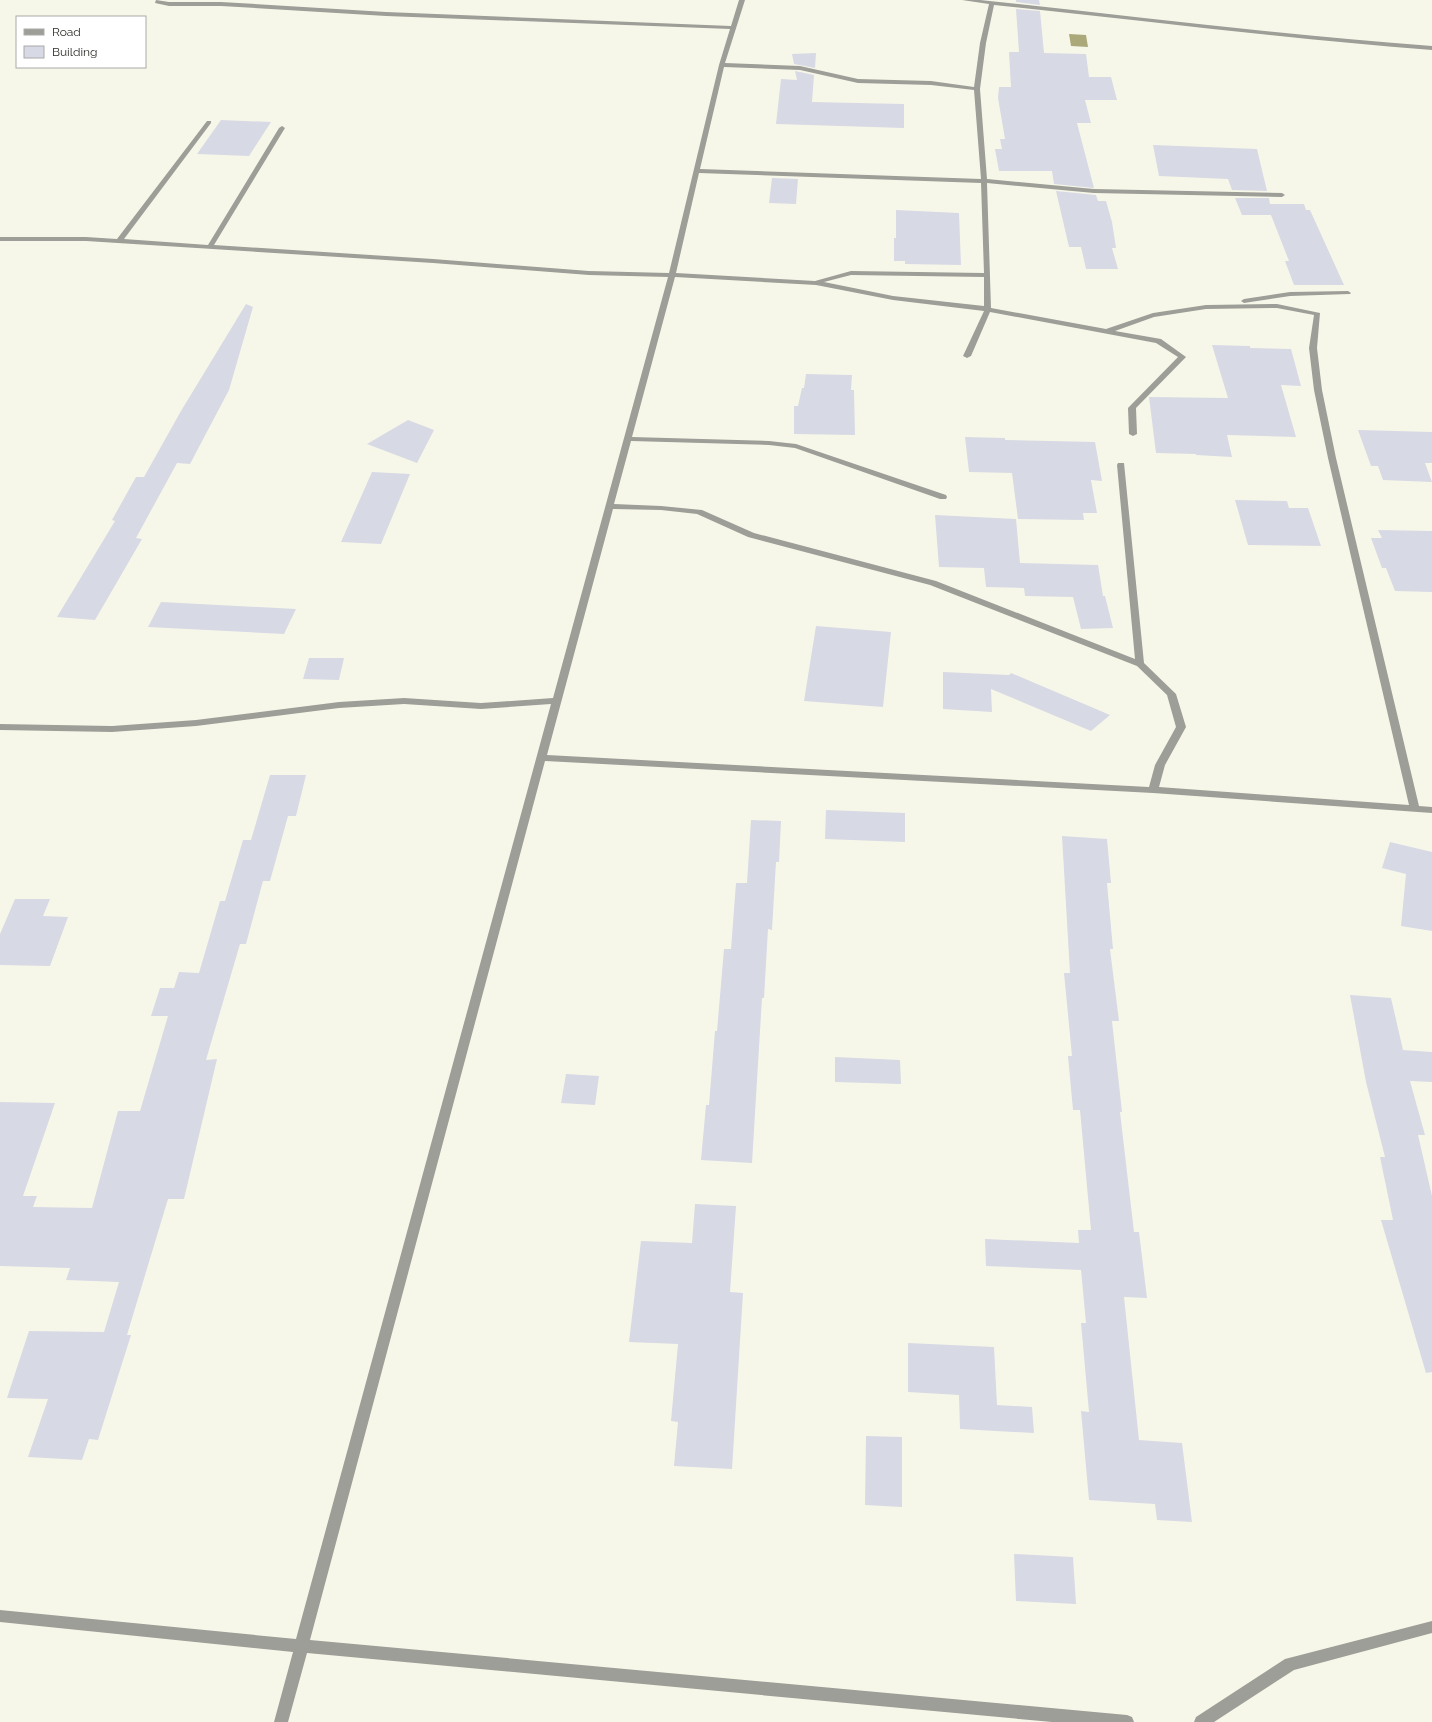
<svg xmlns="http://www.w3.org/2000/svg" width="1432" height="1722" viewBox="0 0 1432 1722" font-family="Raleway,sans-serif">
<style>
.water{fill:#aba87a}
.building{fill:#d7d9e5}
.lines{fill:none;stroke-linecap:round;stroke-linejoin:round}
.minor{fill:#9e9e98;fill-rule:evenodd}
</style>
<rect width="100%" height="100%" fill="#f7f7e9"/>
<polygon class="water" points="1069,34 1086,35 1088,47 1071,46"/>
<g class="building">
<polygon points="1016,0 1039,0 1040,5 1016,2"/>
<polygon points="1016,9 1040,11 1044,53 1086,54 1089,77 1111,77 1117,100 1085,100 1091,123 1077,123 1094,188 1054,184 1052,171 999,171 995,149 1002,149 1000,139 1005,139 998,98 999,87 1011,87 1009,52 1019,52"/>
<polygon points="816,53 815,68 794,64 792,54"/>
<polygon points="795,71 814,75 812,102 904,104 904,128 776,124 781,79 797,80"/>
<polygon points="221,120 271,122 249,156 197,154"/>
<polygon points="1153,145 1257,149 1267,191 1232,190 1228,179 1159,176"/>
<polygon points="772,178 798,179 796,204 769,203"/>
<polygon points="1056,191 1096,195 1098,201 1106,201 1112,222 1116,248 1112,248 1118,269 1086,269 1081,247 1069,247"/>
<polygon points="1235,198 1269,198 1270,204 1304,204 1306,210 1310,210 1344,285 1294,285 1285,261 1289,261 1271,215 1242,215"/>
<polygon points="896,210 959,213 961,265 905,264 905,261 894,261 894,238 896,238"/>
<polygon points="246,304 253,307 229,390 190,464 177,463 136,538 142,539 95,620 57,617 115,521 112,520 136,477 144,477 181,411"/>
<polygon points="1212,345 1250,346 1250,348 1291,349 1301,386 1281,385 1296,437 1227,435 1232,457 1196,455 1196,454 1156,453 1149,397 1228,398"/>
<polygon points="806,374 852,375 851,390 854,390 855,435 794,434 794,406 798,406 802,388 804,388"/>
<polygon points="408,420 434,430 417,463 367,444"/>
<polygon points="1358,430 1432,432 1432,463 1425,463 1432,482 1383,480 1378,466 1371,466"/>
<polygon points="965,437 1005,438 1005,440 1095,442 1102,481 1091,480 1097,513 1083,513 1084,520 1018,519 1012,473 969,472"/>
<polygon points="372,472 410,474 381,544 341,542"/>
<polygon points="1235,500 1287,501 1289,508 1308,508 1321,546 1248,545"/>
<polygon points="935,515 1016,519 1020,563 1098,565 1103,596 1105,596 1113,628 1081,629 1073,597 1025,596 1024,588 986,587 984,568 939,567"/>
<polygon points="1378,530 1432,531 1432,592 1395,591 1386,568 1382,568 1371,538 1382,538"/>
<polygon points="161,602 296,609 284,634 148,627"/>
<polygon points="816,626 891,632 883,707 804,701"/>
<polygon points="309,658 344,658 339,680 303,679"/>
<polygon points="943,672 1009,675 1011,673 1110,715 1091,731 991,689 992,712 943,709"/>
<polygon points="270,775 306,775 296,816 288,816 270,881 263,881 246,944 240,944 206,1060 217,1059 184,1199 168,1199 127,1335 131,1335 98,1440 89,1439 82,1460 28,1457 48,1399 7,1398 29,1331 104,1332 119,1282 66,1280 70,1268 0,1266 0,1102 55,1103 23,1196 37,1196 33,1207 92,1208 118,1111 140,1111 168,1016 151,1016 160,988 174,988 179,972 199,973 220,901 225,901 243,840 251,840"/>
<polygon points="826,810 905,813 905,842 825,839"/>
<polygon points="751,820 781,821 779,862 776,862 772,930 768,929 764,998 762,998 752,1163 701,1160 706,1105 709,1105 715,1031 717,1031 724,949 731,949 736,883 747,883"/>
<polygon points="1062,836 1107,839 1111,883 1107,883 1113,949 1110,949 1119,1021 1112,1021 1122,1112 1120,1112 1134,1232 1139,1232 1147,1298 1124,1297 1139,1440 1182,1443 1192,1522 1157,1520 1155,1504 1089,1500 1081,1411 1089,1412 1081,1323 1086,1323 1081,1270 986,1266 985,1239 1079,1243 1078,1230 1091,1230 1080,1110 1073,1110 1068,1056 1072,1056 1064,973 1070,973"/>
<polygon points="1390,842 1432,852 1432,931 1401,926 1406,874 1382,868"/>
<polygon points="15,899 50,899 43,916 68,917 50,966 0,965 0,934"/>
<polygon points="1350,995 1391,998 1403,1050 1432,1052 1432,1082 1410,1081 1425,1135 1418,1135 1432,1196 1432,1372 1426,1373 1381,1220 1393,1220 1380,1157 1385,1157 1366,1082"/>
<polygon points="835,1057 900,1060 901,1084 835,1082"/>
<polygon points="566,1074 599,1076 595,1105 561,1103"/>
<polygon points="695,1204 736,1206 730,1292 743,1293 732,1469 674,1466 678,1422 671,1421 678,1344 629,1342 641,1241 692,1243"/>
<polygon points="908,1343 994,1347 997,1405 1032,1407 1034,1433 960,1429 959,1395 908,1392"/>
<polygon points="866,1436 902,1437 902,1507 865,1505"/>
<polygon points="1014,1554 1073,1557 1076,1604 1016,1601"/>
</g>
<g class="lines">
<g class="minor">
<path d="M156 0 169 2H221L386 12 731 26 739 0H745L725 63 800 66 858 79 931 81 974 87 980 43 989 4 962 0H980C1131 16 1281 35 1432 46V50C1286 39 1140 20 994 5L986 43 980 89 987 179 1094 189 1282 193 1285 195 1282 197 1094 193 987 183 991 308 1106 329 1153 313 1206 305 1277 304 1320 313 1317 348 1322 390 1336 458 1419 806 1432 807V813L1153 793 545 761 310 1640 1127 1715 1132 1717 1134 1722H1052L307 1653 288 1722H274L293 1652 0 1622V1610L296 1639 551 704 481 709 404 704 339 708 196 726 112 732 0 730V724L112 726 196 720 339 702 404 698 481 703 553 698 668 277 589 275 433 263 86 241H0V237H86L117 239 207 121H211V123L124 239 208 245 279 128 282 126 285 128 214 245 433 259 589 271 669 273 719 65 730 29 386 16 221 6H169L155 3ZM724 67 800 70 858 83 931 85 974 90 981 179 700 169ZM699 173 981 183 984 273 851 271 815 281 676 273ZM851 275 984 277V306L893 296 824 282ZM675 277 816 285 893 300 984 311 963 356 967 358 971 356 990 312 1156 343 1178 357 1128 408 1129 434 1133 436 1137 434 1136 408 1186 357 1161 339 1115 331 1154 317 1206 309 1277 308 1314 315 1309 348 1314 390 1328 458 1409 805 1159 787 1165 765 1186 727 1176 694 1144 663 1124 463H1118L1117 465 1135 659 936 581 754 533 702 510 661 506 614 504 631 441 769 445 795 448 940 499H946L947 497 946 495 796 444 769 441 632 437ZM613 509 661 510 697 514 748 537 930 585 1137 666 1167 695 1176 727 1155 765 1149 787 547 755Z"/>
<polygon points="1348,291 1351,293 1350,294 1290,296 1244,303 1241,301 1244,299 1290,292"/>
<polygon points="1432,1621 1432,1633 1294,1670 1214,1722 1194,1722 1196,1717 1285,1659"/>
</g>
</g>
<rect x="16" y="16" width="130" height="52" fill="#ffffff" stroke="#aaaaa8"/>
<rect x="24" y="29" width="20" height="6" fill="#9e9e98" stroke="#aaaaa8"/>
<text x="52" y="36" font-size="12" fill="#2b2a25">Road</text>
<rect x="24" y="46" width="20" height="12" fill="#d7d9e5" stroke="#aaaaa8"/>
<text x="52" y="56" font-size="12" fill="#2b2a25">Building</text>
</svg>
